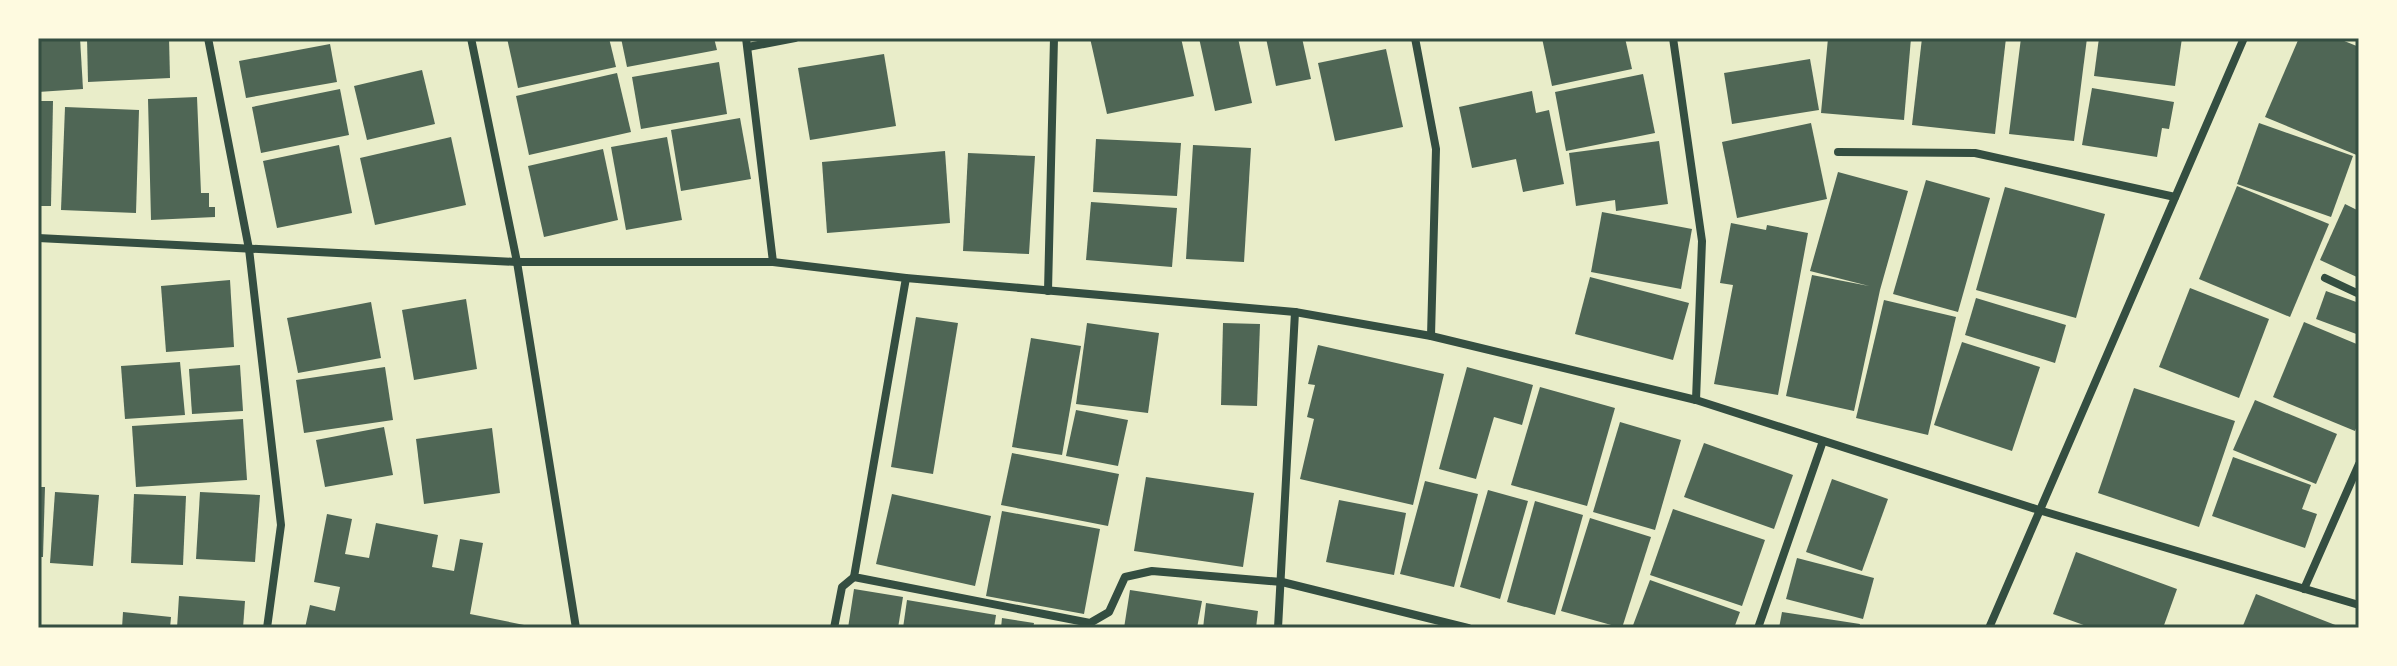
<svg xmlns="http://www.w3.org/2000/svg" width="2397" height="666" viewBox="0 0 2397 666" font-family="'Varela Round',sans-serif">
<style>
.building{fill:#4f6655}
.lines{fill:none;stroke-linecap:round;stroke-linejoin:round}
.minor{stroke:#344e41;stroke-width:8}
.neatline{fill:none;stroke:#344e41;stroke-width:3}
</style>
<rect width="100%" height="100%" fill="#e9edc9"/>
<g class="building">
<polygon points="38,38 80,38 83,89 38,92"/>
<polygon points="87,38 169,38 170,78 88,82"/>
<polygon points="507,38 609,38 616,67 518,88"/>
<polygon points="621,38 714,38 717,50 627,67"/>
<polygon points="1090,38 1181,38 1194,96 1107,114"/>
<polygon points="1199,38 1238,38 1252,103 1215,111"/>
<polygon points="1266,38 1302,38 1311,79 1276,86"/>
<polygon points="1542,38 1625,38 1632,69 1552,86"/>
<polygon points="1828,38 1911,38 1904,120 1821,113"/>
<polygon points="1922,38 2006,38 1995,134 1912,125"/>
<polygon points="2021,38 2087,38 2074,141 2009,134"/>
<polygon points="2099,38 2182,38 2175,86 2094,76"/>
<polygon points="2299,38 2337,38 2359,47 2359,156 2265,117"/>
<polygon points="330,44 337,82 246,98 239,61"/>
<polygon points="1386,49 1403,127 1335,141 1318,63"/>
<polygon points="884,54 896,126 810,140 798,68"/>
<polygon points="1810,59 1819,110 1732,124 1724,73"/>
<polygon points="719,62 727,114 641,129 632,77"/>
<polygon points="422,70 435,124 367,140 354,86"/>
<polygon points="617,73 631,132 529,155 516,96"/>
<polygon points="1643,74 1655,133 1566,151 1555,92"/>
<polygon points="2092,88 2174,102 2169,129 2162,128 2157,157 2082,145"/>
<polygon points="340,89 349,135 261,153 252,107"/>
<polygon points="1532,91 1536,113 1549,110 1564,184 1523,192 1516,159 1472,168 1459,107"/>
<polygon points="197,97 201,193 209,193 209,207 215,207 215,217 151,220 148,99"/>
<polygon points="38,101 53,101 51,206 38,206"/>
<polygon points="65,107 139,110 136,213 61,210"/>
<polygon points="740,118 751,179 681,191 671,130"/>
<polygon points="1811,123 1827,199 1737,218 1722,142"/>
<polygon points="2259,123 2353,156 2331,217 2237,184"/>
<polygon points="451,137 466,205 375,225 360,158"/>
<polygon points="667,137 682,220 626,230 611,147"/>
<polygon points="1096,139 1181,143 1177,196 1093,192"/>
<polygon points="1659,141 1668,204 1616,211 1615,200 1576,206 1569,153"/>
<polygon points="339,145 352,213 277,228 263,161"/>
<polygon points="1193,145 1251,148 1244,262 1186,259"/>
<polygon points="603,149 618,220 544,237 528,166"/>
<polygon points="945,151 950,223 827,233 822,162"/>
<polygon points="968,153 1035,156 1029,254 963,251"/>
<polygon points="1838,172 1908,191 1880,290 1854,411 1786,396 1812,275 1869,286 1810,271"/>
<polygon points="1926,180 1990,198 1958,312 1893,294"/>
<polygon points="2237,186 2329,224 2290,317 2199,279"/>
<polygon points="2005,187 2105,214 2076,318 1976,290"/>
<polygon points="1091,202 1177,208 1172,267 1086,260"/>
<polygon points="2345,204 2359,211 2359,278 2320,260"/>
<polygon points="1602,212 1692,229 1681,289 1591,272"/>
<polygon points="1731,223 1766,230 1767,225 1808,233 1778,395 1714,384 1733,285 1720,283"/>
<polygon points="1590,277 1689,303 1673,360 1575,334"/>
<polygon points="230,280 234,347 166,352 161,286"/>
<polygon points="2190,288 2269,319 2239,398 2159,367"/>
<polygon points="2326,291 2359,303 2359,335 2316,319"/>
<polygon points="1976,298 2066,325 2055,363 1965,335"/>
<polygon points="466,299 477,369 414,380 402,310"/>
<polygon points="1884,300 1956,317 1928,435 1856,418"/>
<polygon points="371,302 381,358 298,373 287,318"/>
<polygon points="916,317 958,323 933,474 891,467"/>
<polygon points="2304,322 2359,345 2359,421 2355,431 2273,397"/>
<polygon points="1087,323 1159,333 1148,413 1076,404"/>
<polygon points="1223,323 1260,324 1257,406 1221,405"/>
<polygon points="1031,338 1081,346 1062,455 1012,447"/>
<polygon points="1962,342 2040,367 2012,451 1934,425"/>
<polygon points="1318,345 1444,374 1413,505 1300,479 1314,419 1307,417 1315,385 1308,384"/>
<polygon points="180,362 185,415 125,419 121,366"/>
<polygon points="240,365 243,411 192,414 189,369"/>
<polygon points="385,367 393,420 304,433 296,380"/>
<polygon points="1467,367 1533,385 1522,425 1494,417 1476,479 1439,469"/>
<polygon points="1540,387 1615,408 1587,506 1511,485"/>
<polygon points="2134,388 2235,421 2199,527 2098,493"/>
<polygon points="2255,400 2337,434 2316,484 2233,450"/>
<polygon points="1076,410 1128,420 1118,466 1066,456"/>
<polygon points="243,419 247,480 136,487 132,426"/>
<polygon points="1620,422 1681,440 1655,530 1593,512"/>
<polygon points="384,427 393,475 325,487 316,440"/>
<polygon points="492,428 500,493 424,504 416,439"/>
<polygon points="1704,443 1793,475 1774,529 1684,497"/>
<polygon points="1012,453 1119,474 1108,526 1001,505"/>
<polygon points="2233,457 2311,485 2302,509 2317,514 2305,548 2212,516"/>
<polygon points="1146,477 1254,493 1243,567 1134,551"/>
<polygon points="1832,479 1888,499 1862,571 1806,552"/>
<polygon points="1425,481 1478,494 1454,587 1400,574"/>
<polygon points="38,487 45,487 43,557 38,557"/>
<polygon points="1488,490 1528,501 1500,599 1460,587"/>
<polygon points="55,492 99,495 93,566 50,563"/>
<polygon points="200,492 260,495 255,562 196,559"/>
<polygon points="134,494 186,496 183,565 131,563"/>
<polygon points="892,494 991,516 975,586 876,564"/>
<polygon points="1339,500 1406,513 1394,575 1326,562"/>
<polygon points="1535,501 1583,515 1555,615 1507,602"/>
<polygon points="1673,509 1765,540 1742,606 1650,575"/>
<polygon points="1002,511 1100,529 1084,614 986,596"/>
<polygon points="327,514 352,519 345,554 369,558 376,523 438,535 432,567 454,571 460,539 483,543 470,614 539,628 305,628 310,605 335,611 340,587 314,582"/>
<polygon points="1590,518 1651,537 1622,628 1561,611"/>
<polygon points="2076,552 2177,589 2163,628 2092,628 2053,614"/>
<polygon points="1797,558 1874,578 1863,619 1786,599"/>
<polygon points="1650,580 1740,612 1734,628 1632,628"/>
<polygon points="854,589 903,597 898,628 848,628"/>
<polygon points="1130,590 1202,601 1197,628 1124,628"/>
<polygon points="2256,594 2343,628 2242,628"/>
<polygon points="179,596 245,601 243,628 177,628"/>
<polygon points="907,600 996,615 994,628 903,628"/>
<polygon points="1206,603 1258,611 1256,628 1203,628"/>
<polygon points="123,612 171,617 170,628 122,628"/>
<polygon points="1782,612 1860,624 1859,628 1779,628"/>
<polygon points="1002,618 1034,623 1033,628 1001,628"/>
</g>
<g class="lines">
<g class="minor">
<polyline points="208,38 249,249 281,525 267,628"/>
<polyline points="471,38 517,262 576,628"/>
<polyline points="746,38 773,262"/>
<polyline points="1415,38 1436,149 1431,336"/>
<polyline points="1673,38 1702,241 1696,400"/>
<polyline points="748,47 795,38"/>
<polyline points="1838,152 1975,153 2175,197"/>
<polyline points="38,238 517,262 773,262 906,278 1295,312 1431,336 1696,400 2042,511 2359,605"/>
<polyline points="906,278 854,577 1090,623 1109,612 1125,577 1152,571 1282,582 1468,628"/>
<polyline points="2325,278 2359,294"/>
<polyline points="1048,291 1054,38"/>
<polyline points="2304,589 2359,464"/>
<polyline points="834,628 842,587 854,577"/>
<polyline points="1278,628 1295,312"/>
<polyline points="1758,628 1823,441"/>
<polyline points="1989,628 2244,38"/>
</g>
</g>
<rect width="2397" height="666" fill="none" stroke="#fefae0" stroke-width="80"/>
<rect x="40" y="40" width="2317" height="586" class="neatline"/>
</svg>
